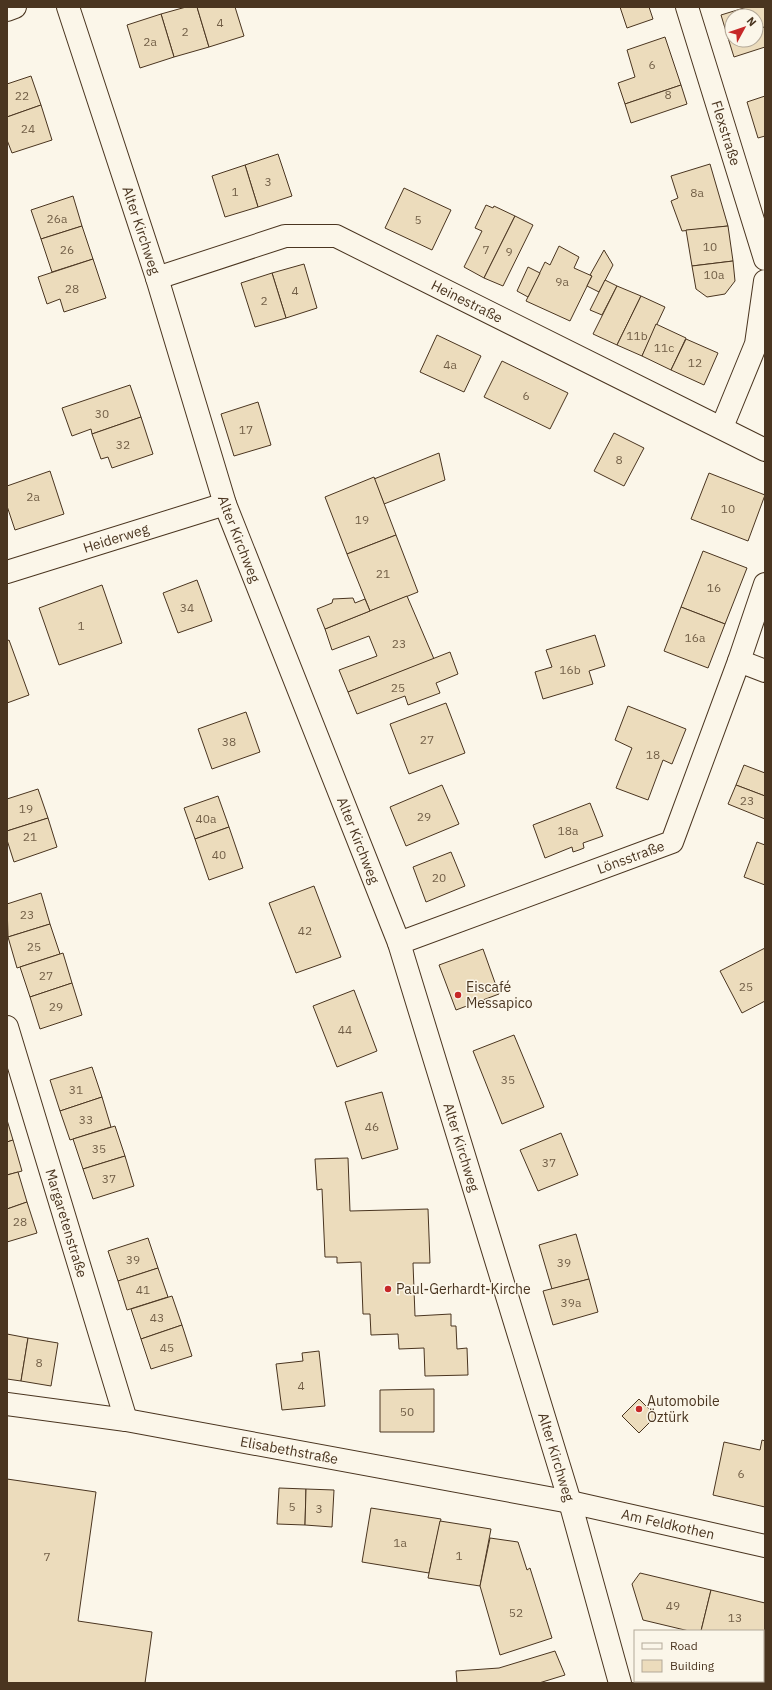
<svg xmlns="http://www.w3.org/2000/svg" width="772" height="1690" viewBox="0 0 772 1690" font-family="'IBM Plex Sans',sans-serif">
<style>
.building{fill:#ecdcbc;stroke:#4a3520}
.lines{fill:none;stroke-linecap:round;stroke-linejoin:round}
.minor-casing{stroke:#4a3520;stroke-width:24}
.minor{stroke:#fbf6e9;stroke-width:22}
.poi-dot{fill:#c62828;stroke:#fbf6e9;stroke-width:1.5}
.labels{text-anchor:middle;dominant-baseline:central;stroke-width:3;stroke-linejoin:round;paint-order:stroke}
.number-label{font-size:12px;fill:#725f47}
.street-label{font-size:14px;fill:#4a3520;stroke:#fbf6e9}
.poi-label{font-size:14px;fill:#4a3520;stroke:#fbf6e9;text-anchor:start}
</style>
<rect width="100%" height="100%" fill="#fbf6e9"/>
<g class="building">
<polygon points="186,7 197,7 209,47 174,57 161,14"/>
<polygon points="197,7 235,7 244,36 209,47"/>
<polygon points="620,7 649,7 653,19 627,28"/>
<polygon points="747,7 765,7 765,27 756,29 756,16 732,16 732,37 728,38 721,15"/>
<polygon points="161,14 174,57 140,68 127,25"/>
<polygon points="765,27 765,47 734,57 728,38 732,37 732,40 756,40 756,29"/>
<polygon points="665,37 681,85 625,104 618,83 635,77 627,50"/>
<polygon points="31,76 41,105 7,117 7,84"/>
<polygon points="681,85 687,104 631,123 625,104"/>
<polygon points="765,96 765,136 758,138 747,102"/>
<polygon points="41,105 52,140 12,153 7,140 7,117"/>
<polygon points="278,154 292,196 258,207 245,165"/>
<polygon points="710,164 728,226 682,231 671,201 678,198 671,176"/>
<polygon points="245,165 258,207 225,217 212,176"/>
<polygon points="404,188 451,210 432,250 385,228"/>
<polygon points="73,196 82,226 41,239 31,210"/>
<polygon points="486,205 493,208 494,206 515,216 484,278 464,267 482,231 475,228"/>
<polygon points="515,216 533,225 503,286 484,278"/>
<polygon points="82,226 93,259 52,272 41,239"/>
<polygon points="728,226 733,261 692,266 686,230"/>
<polygon points="559,246 579,257 574,268 592,276 570,321 526,301 545,262 550,265"/>
<polygon points="604,250 613,265 599,292 587,286 592,276 590,275"/>
<polygon points="93,259 106,298 64,312 60,299 47,304 38,277"/>
<polygon points="733,261 735,281 725,294 707,297 696,289 692,266"/>
<polygon points="304,264 317,308 286,318 272,273"/>
<polygon points="528,267 540,273 528,297 517,291"/>
<polygon points="272,273 286,318 255,327 241,283"/>
<polygon points="605,280 617,286 602,315 590,310"/>
<polygon points="617,286 641,296 617,345 593,334"/>
<polygon points="641,296 665,307 642,356 617,345"/>
<polygon points="656,324 686,338 671,370 642,356"/>
<polygon points="437,335 481,356 464,392 420,372"/>
<polygon points="686,339 718,353 704,385 671,370"/>
<polygon points="502,361 568,393 550,429 484,397"/>
<polygon points="130,385 141,417 92,434 91,429 72,436 62,408"/>
<polygon points="258,402 271,445 234,456 221,414"/>
<polygon points="141,417 153,454 112,468 108,457 101,459 92,434"/>
<polygon points="614,433 644,448 624,486 594,471"/>
<polygon points="439,453 445,480 384,504 374,479"/>
<polygon points="50,471 64,514 15,530 7,506 7,486"/>
<polygon points="709,473 765,495 748,541 691,519"/>
<polygon points="374,477 396,535 347,554 325,497"/>
<polygon points="396,535 418,592 370,611 347,554"/>
<polygon points="703,551 747,568 725,624 681,607"/>
<polygon points="197,580 212,621 178,633 163,593"/>
<polygon points="102,585 122,643 59,665 39,608"/>
<polygon points="407,596 434,659 348,692 339,670 377,656 369,636 332,650 325,629"/>
<polygon points="353,598 355,603 365,599 370,611 325,629 317,609 332,603 333,599"/>
<polygon points="681,607 725,624 708,668 664,651"/>
<polygon points="595,635 605,666 589,671 593,684 543,699 535,672 552,667 546,650"/>
<polygon points="9,640 29,695 7,703 7,641"/>
<polygon points="450,652 458,674 436,683 440,693 408,705 405,696 357,714 348,692"/>
<polygon points="446,703 465,753 409,774 390,724"/>
<polygon points="628,706 686,729 672,764 663,760 648,800 616,788 632,748 615,740"/>
<polygon points="246,712 260,752 212,769 198,729"/>
<polygon points="744,765 765,773 765,796 736,785"/>
<polygon points="442,785 459,824 406,846 390,807"/>
<polygon points="736,785 765,796 765,819 728,804"/>
<polygon points="38,789 48,818 7,831 7,799"/>
<polygon points="218,796 229,827 195,839 184,808"/>
<polygon points="590,803 603,836 583,843 584,848 579,850 573,852 572,847 545,858 533,825"/>
<polygon points="48,818 57,847 14,862 7,840 7,831"/>
<polygon points="229,827 243,868 209,880 195,839"/>
<polygon points="757,842 765,845 765,885 744,877"/>
<polygon points="451,852 465,886 426,902 413,867"/>
<polygon points="314,886 341,957 296,973 269,903"/>
<polygon points="41,893 50,924 8,937 7,904"/>
<polygon points="50,924 60,954 17,968 8,937"/>
<polygon points="765,948 765,1001 742,1013 720,971"/>
<polygon points="483,949 499,994 456,1010 439,965"/>
<polygon points="63,953 72,983 30,997 20,967"/>
<polygon points="72,983 82,1015 40,1029 30,997"/>
<polygon points="354,990 377,1051 337,1067 313,1006"/>
<polygon points="514,1035 544,1107 502,1124 473,1051"/>
<polygon points="92,1067 102,1097 60,1111 50,1080"/>
<polygon points="382,1092 398,1149 362,1159 345,1102"/>
<polygon points="102,1097 111,1127 70,1140 60,1111"/>
<polygon points="7,1120 13,1140 7,1142"/>
<polygon points="115,1126 125,1156 83,1169 73,1139"/>
<polygon points="561,1133 578,1175 538,1191 520,1150"/>
<polygon points="13,1140 22,1171 7,1175 7,1142"/>
<polygon points="125,1156 134,1186 93,1199 83,1169"/>
<polygon points="348,1158 350,1211 428,1209 430,1263 413,1263 415,1316 451,1314 451,1326 456,1326 457,1349 467,1348 468,1375 425,1376 424,1348 399,1349 398,1334 371,1335 370,1314 363,1314 361,1262 337,1263 337,1257 325,1257 322,1189 317,1190 315,1159"/>
<polygon points="18,1172 27,1202 7,1209 7,1175"/>
<polygon points="27,1202 37,1233 7,1242 7,1209"/>
<polygon points="576,1234 589,1279 552,1289 539,1245"/>
<polygon points="148,1238 158,1268 118,1281 108,1251"/>
<polygon points="158,1268 168,1297 127,1310 118,1281"/>
<polygon points="589,1279 598,1312 553,1325 543,1291"/>
<polygon points="172,1296 182,1325 141,1339 131,1309"/>
<polygon points="182,1325 192,1356 151,1369 141,1339"/>
<polygon points="7,1334 28,1338 21,1381 7,1379"/>
<polygon points="28,1338 58,1343 51,1386 21,1381"/>
<polygon points="319,1351 325,1406 282,1410 276,1364 303,1361 302,1353"/>
<polygon points="434,1389 434,1432 380,1432 380,1390"/>
<polygon points="639,1399 656,1416 639,1433 622,1416"/>
<polygon points="762,1440 765,1441 765,1507 713,1495 724,1442 760,1450"/>
<polygon points="7,1479 96,1492 78,1621 152,1632 145,1683 7,1683"/>
<polygon points="279,1488 306,1489 305,1525 277,1524"/>
<polygon points="306,1489 334,1490 332,1527 305,1525"/>
<polygon points="371,1508 441,1519 429,1573 362,1562"/>
<polygon points="440,1521 491,1529 480,1586 428,1578"/>
<polygon points="490,1538 518,1542 527,1570 530,1568 552,1638 500,1655 480,1586"/>
<polygon points="640,1573 711,1590 701,1631 689,1631 643,1620 632,1584"/>
<polygon points="711,1590 765,1603 765,1658 763,1657 763,1631 701,1631"/>
<polygon points="555,1651 565,1675 539,1683 457,1683 456,1671 499,1668"/>
</g>
<g class="lines">
<defs>
<g id="minor">
<path id="s1" d="M68 7 157 278 225 504 399 943 570 1502 620 1683"/>
<path id="s2" d="M687 7 765 259"/>
<polyline points="7,10 15,7"/>
<path id="s3" d="M157 278 285 236H336L765 450"/>
<polyline points="722,427 756,344 765,281"/>
<path id="s4" d="M7 572 225 504"/>
<polyline points="739,661 765,671"/>
<path id="s5" d="M399 943 672 842 739 661 765 584"/>
<path id="s6" d="M7 1027 126 1420"/>
<path id="s7" d="M7 1404 126 1420 570 1502 765 1546"/>
</g>
</defs>
<use href="#minor" class="minor-casing"/>
<use href="#minor" class="minor"/>
</g>
<g class="poi-dot">
<circle cx="458" cy="995" r="4"/>
<circle cx="388" cy="1289" r="4"/>
<circle cx="639" cy="1409" r="4"/>
</g>
<g class="labels">
<g class="number-label">
<text x="220" y="22">4</text>
<text x="185" y="31">2</text>
<text x="150" y="41">2a</text>
<text x="652" y="64">6</text>
<text x="668" y="94">8</text>
<text x="22" y="95">22</text>
<text x="28" y="128">24</text>
<text x="268" y="181">3</text>
<text x="235" y="191">1</text>
<text x="697" y="192">8a</text>
<text x="57" y="218">26a</text>
<text x="418" y="219">5</text>
<text x="710" y="246">10</text>
<text x="67" y="249">26</text>
<text x="486" y="249">7</text>
<text x="509" y="251">9</text>
<text x="714" y="274">10a</text>
<text x="562" y="281">9a</text>
<text x="72" y="288">28</text>
<text x="295" y="290">4</text>
<text x="264" y="300">2</text>
<text x="637" y="335">11b</text>
<text x="664" y="347">11c</text>
<text x="695" y="362">12</text>
<text x="450" y="364">4a</text>
<text x="526" y="395">6</text>
<text x="102" y="413">30</text>
<text x="246" y="429">17</text>
<text x="123" y="444">32</text>
<text x="619" y="459">8</text>
<text x="33" y="496">2a</text>
<text x="728" y="508">10</text>
<text x="362" y="519">19</text>
<text x="383" y="573">21</text>
<text x="714" y="587">16</text>
<text x="187" y="607">34</text>
<text x="81" y="625">1</text>
<text x="695" y="637">16a</text>
<text x="399" y="643">23</text>
<text x="570" y="669">16b</text>
<text x="398" y="687">25</text>
<text x="427" y="739">27</text>
<text x="229" y="741">38</text>
<text x="653" y="754">18</text>
<text x="747" y="800">23</text>
<text x="26" y="808">19</text>
<text x="424" y="816">29</text>
<text x="206" y="818">40a</text>
<text x="568" y="830">18a</text>
<text x="30" y="836">21</text>
<text x="219" y="854">40</text>
<text x="439" y="877">20</text>
<text x="27" y="914">23</text>
<text x="305" y="930">42</text>
<text x="34" y="946">25</text>
<text x="46" y="975">27</text>
<text x="746" y="986">25</text>
<text x="56" y="1006">29</text>
<text x="345" y="1029">44</text>
<text x="508" y="1079">35</text>
<text x="76" y="1089">31</text>
<text x="86" y="1119">33</text>
<text x="372" y="1126">46</text>
<text x="99" y="1148">35</text>
<text x="549" y="1162">37</text>
<text x="109" y="1178">37</text>
<text x="20" y="1221">28</text>
<text x="133" y="1259">39</text>
<text x="564" y="1262">39</text>
<text x="143" y="1289">41</text>
<text x="571" y="1302">39a</text>
<text x="157" y="1317">43</text>
<text x="167" y="1347">45</text>
<text x="39" y="1362">8</text>
<text x="301" y="1385">4</text>
<text x="407" y="1411">50</text>
<text x="741" y="1473">6</text>
<text x="292" y="1506">5</text>
<text x="319" y="1508">3</text>
<text x="400" y="1542">1a</text>
<text x="459" y="1555">1</text>
<text x="47" y="1556">7</text>
<text x="673" y="1605">49</text>
<text x="516" y="1612">52</text>
<text x="735" y="1617">13</text>
</g>
<g class="street-label">
<text stroke="none"><textPath href="#s2" startOffset="132">Flexstraße</textPath></text>
<text stroke="none"><textPath href="#s1" startOffset="235">Alter Kirchweg</textPath></text>
<text stroke="none"><textPath href="#s3" startOffset="332">Heinestraße</textPath></text>
<text stroke="none"><textPath href="#s4" startOffset="114">Heiderweg</textPath></text>
<text stroke="none"><textPath href="#s1" startOffset="559">Alter Kirchweg</textPath></text>
<text stroke="none"><textPath href="#s1" startOffset="883">Alter Kirchweg</textPath></text>
<text stroke="none"><textPath href="#s5" startOffset="247">Lönsstraße</textPath></text>
<text stroke="none"><textPath href="#s1" startOffset="1207">Alter Kirchweg</textPath></text>
<text stroke="none"><textPath href="#s6" startOffset="205">Margaretenstraße</textPath></text>
<text stroke="none"><textPath href="#s7" startOffset="286">Elisabethstraße</textPath></text>
<text stroke="none"><textPath href="#s1" startOffset="1531">Alter Kirchweg</textPath></text>
<text stroke="none"><textPath href="#s7" startOffset="672">Am Feldkothen</textPath></text>
</g>
<g class="poi-label">
<text x="466" y="987">Eiscafé<tspan x="466" dy="16">Messapico</tspan></text>
<text x="396" y="1289">Paul-Gerhardt-Kirche</text>
<text x="647" y="1401">Automobile<tspan x="647" dy="16">Öztürk</tspan></text>
</g>
</g>
<rect width="772" height="1690" fill="none" stroke="#4a3520" stroke-width="16"/>
<rect x="634" y="1630" width="130" height="52" fill="#fbf6e9" stroke="#b4a999"/>
<rect x="642" y="1643" width="20" height="6" fill="#fbf6e9" stroke="#b4a999"/>
<text x="670" y="1650" font-size="12" fill="#4a3520">Road</text>
<rect x="642" y="1660" width="20" height="12" fill="#ecdcbc" stroke="#b4a999"/>
<text x="670" y="1670" font-size="12" fill="#4a3520">Building</text>
<g transform="translate(744 28) rotate(50)"><circle r="19" fill="#fbf6e9" stroke="#b4a999"/>
<path d="M0-3L7 15L0 10L-7 15Z" fill="#c62828"/>
<text y="-6" font-size="11" font-weight="bold" text-anchor="middle" fill="#4a3520">N</text>
</g>
</svg>
